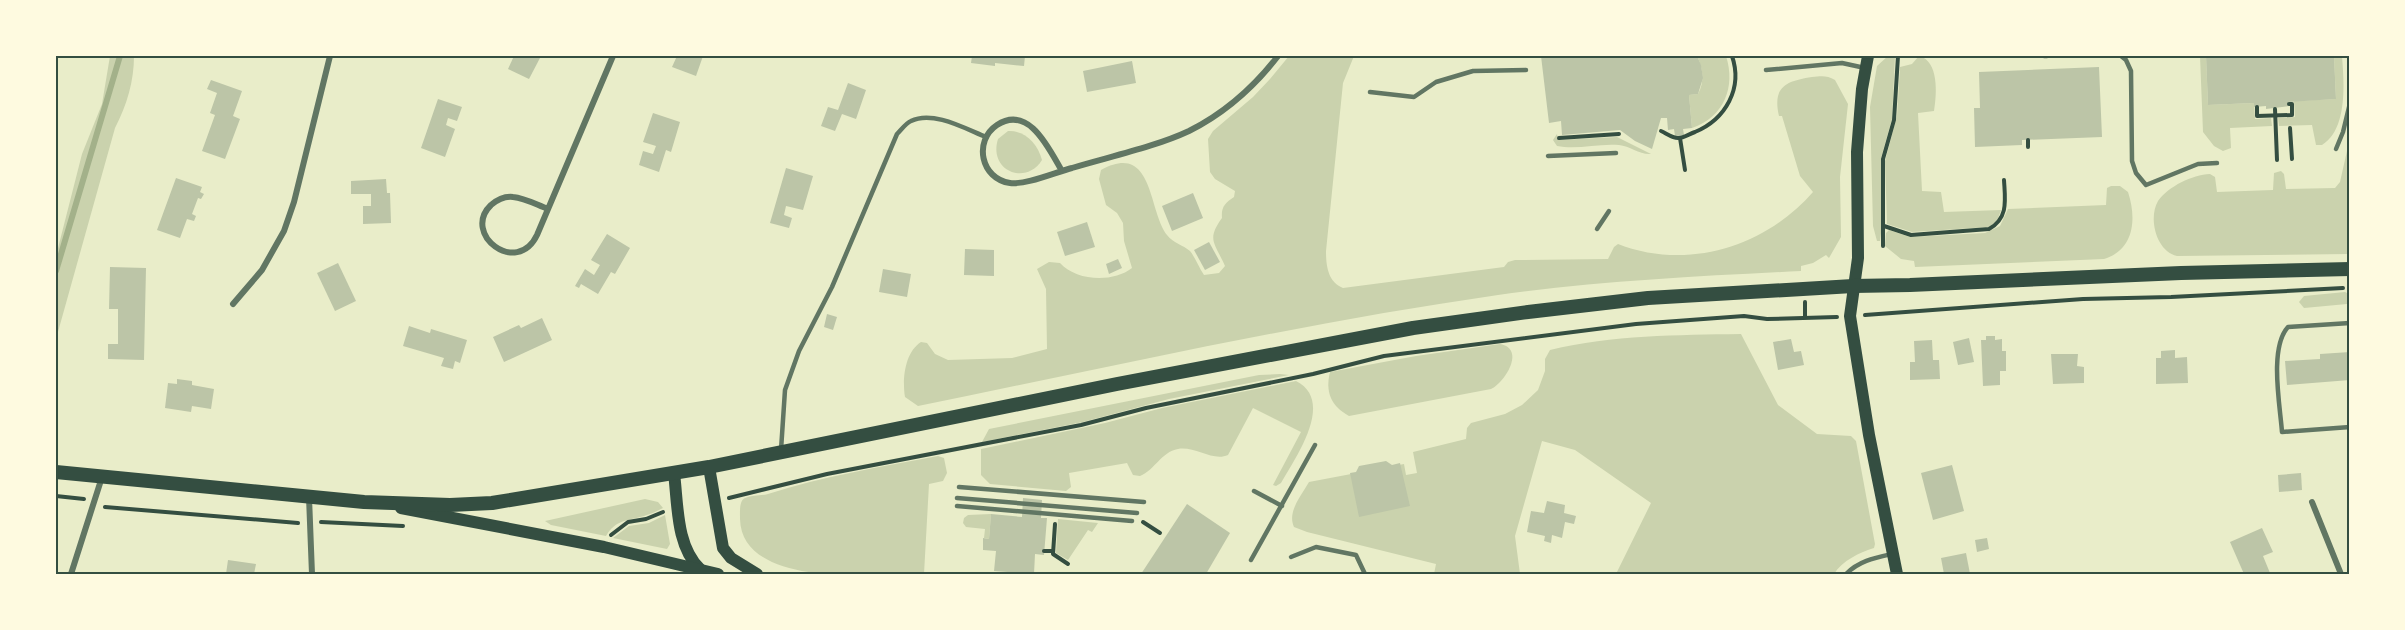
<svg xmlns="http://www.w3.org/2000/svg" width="2405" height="630" viewBox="0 0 2405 630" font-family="Roboto,sans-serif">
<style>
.green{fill:#cad2ad}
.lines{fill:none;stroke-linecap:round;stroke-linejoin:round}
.stream{stroke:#a3b18a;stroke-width:6}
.building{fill:#bcc5a7}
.path{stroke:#344e41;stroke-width:4}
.service{stroke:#617663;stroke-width:4.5}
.minor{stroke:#617663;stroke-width:6}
.secondary{stroke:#344e41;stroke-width:12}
.primary{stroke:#344e41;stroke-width:14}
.neatline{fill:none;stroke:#344e41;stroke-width:2}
</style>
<rect width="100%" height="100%" fill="#e9edc9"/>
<g class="green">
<path d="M110 56H134C134 81 127 105 115 128L56 339V256L82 154 102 104Z"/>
<path d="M1289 56H1354L1343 83 1326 251C1326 266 1328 282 1343 288L1504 267 1508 262 1515 260 1608 259 1614 247 1618 244C1687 271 1765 247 1813 192L1800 176 1782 116H1779C1772 86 1787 81 1812 77 1821 76 1827 75 1835 80L1848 104 1840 177 1841 237 1829 258 1826 255 1813 263 1801 266V271C1700 276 1598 281 1498 295 1303 323 1110 367 918 406L905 397C902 379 905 352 921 342L927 343 935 354 948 360 1012 358 1047 349 1046 289 1037 269 1049 262 1060 263C1076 281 1113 283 1132 268L1124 241 1123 223 1117 213 1106 205 1099 179 1101 170C1154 141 1148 211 1167 235 1173 243 1183 245 1190 251 1195 257 1199 268 1204 275L1219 273 1225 266C1215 243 1206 240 1222 218 1221 207 1225 203 1234 197L1235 191 1215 179 1210 172 1208 139 1213 131 1253 97 1270 79Z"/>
<path d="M1697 56H1726C1736 87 1724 117 1692 128L1689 95 1698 94C1705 81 1703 69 1697 56Z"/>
<polygon points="1888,56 1895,56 1892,119 1881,158 1882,225 1880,241 1877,241 1873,226 1870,107 1877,66"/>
<path d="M1919 56C1939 61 1937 94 1934 111L1918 113 1922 191 1941 192 1944 212 2001 210 1997 221 1989 227 1912 232 1887 224 1885 161 1897 116 1900 67 1912 64Z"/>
<polygon points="2200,56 2206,56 2208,105 2254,103 2255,119 2271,118 2272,126 2230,128 2231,148 2223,151 2214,146 2203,132"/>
<path d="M2334 56H2342C2344 82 2348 129 2322 145H2316L2312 125 2279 126 2278 118 2295 117 2294 101 2336 99Z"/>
<path d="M1008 131C1025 130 1038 144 1042 160 1026 186 988 171 998 139Z"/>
<path d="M1557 134 1558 140 1617 137 1651 154C1640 155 1630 146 1619 145 1599 143 1578 150 1557 146L1553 140Z"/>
<path d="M2349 142V254L2177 256C2156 251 2148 218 2158 201 2169 186 2192 175 2210 174L2215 177 2217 192 2273 190 2274 173 2281 171 2284 174 2286 189 2335 188 2340 182Z"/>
<path d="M2111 186H2120L2128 192C2137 219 2134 250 2104 259L1915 267 1914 261 1901 259 1885 246 1886 233 1889 230 1910 237 1985 233 2000 226 2008 209 2106 205 2107 188Z"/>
<polygon points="2345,292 2349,294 2349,302 2347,304 2304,308 2299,302 2304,296"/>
<path d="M1741 334 1778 405 1817 434 1851 436 1856 441 1875 544 1874 548C1860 552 1842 561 1834 574H1616L1651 503 1575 450 1542 441 1515 536 1520 574H1434L1436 564 1307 532 1294 527C1287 512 1301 496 1309 482L1404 464 1406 475 1417 473 1413 452 1466 439 1467 428 1471 423 1505 414 1522 405 1538 390 1545 371V359L1550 350C1613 335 1677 335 1741 334Z"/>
<path d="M1500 344C1526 349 1505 382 1491 389L1349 416C1331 406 1325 392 1330 372L1416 356Z"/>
<polygon points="1280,374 1289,375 1169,399 1083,422 982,442 989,429 1259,375"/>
<path d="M1296 381C1336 401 1295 458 1281 483L1276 486 1273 485 1301 432 1253 408 1228 455C1213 462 1195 446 1178 449 1161 452 1155 470 1140 476L1133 475 1127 463 1069 473 1071 487 1066 491 990 484 981 475V449L1105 423 1162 408Z"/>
<path d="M938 456 944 458 947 473 943 481 929 484 924 574C878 575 742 589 740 519 740 513 739 500 745 498 752 495 761 496 768 494 823 476 881 467 938 456Z"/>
<path d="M645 499 658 502 663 508C657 511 651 514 644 516 628 521 616 519 606 536L551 525 545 521Z"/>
<polygon points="991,514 989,539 984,538 985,529 966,527 963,523 964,518 968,515"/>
<polygon points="665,515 670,544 667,549 613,538 629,526 649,523"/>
<polygon points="1058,519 1098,523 1092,532 1088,530 1068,560 1056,553"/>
</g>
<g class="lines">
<polyline class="stream" points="56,271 120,56"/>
</g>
<g class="building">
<polygon points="514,56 541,56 529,79 508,69"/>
<polygon points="677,56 703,56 696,76 672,67"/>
<polygon points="972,56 1025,56 1024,66 995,63 995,66 971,63"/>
<polygon points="1541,56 1697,56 1701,65 1703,78 1698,94 1689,95 1692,128 1683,129 1684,135 1675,136 1674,129 1668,130 1667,118 1661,118 1652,149 1635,141 1620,130 1562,135 1561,121 1549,123"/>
<polygon points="2206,56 2334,56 2336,99 2288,102 2289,106 2266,109 2266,106 2254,107 2254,103 2208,105"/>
<polygon points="1132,61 1136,83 1087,92 1083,71"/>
<polygon points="2099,67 2102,137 2022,140 2022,145 1975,147 1974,108 1980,108 1979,72"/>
<polygon points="211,80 242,91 233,116 240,119 225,159 202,151 215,115 210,113 217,93 207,89"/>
<polygon points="848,83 866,90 856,119 842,114 835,131 821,126 828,107 838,110"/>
<polygon points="438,99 462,107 457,121 448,118 446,125 455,129 445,157 421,148"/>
<polygon points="653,113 680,122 671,152 666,150 659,172 639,165 643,151 653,154 656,146 643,142"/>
<polygon points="786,168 813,176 803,210 786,206 784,215 792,218 789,228 770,223"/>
<polygon points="176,178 202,187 200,192 204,194 201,199 198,198 192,214 196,216 194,221 187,219 180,238 157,230"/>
<polygon points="386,179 387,193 390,193 391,223 363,224 363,206 371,206 371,194 351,194 351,181"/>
<polygon points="1193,193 1203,218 1172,231 1162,206"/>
<polygon points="1087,222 1095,247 1065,256 1057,232"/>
<polygon points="607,234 630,248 615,274 611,272 598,294 581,284 579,288 575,286 585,269 594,275 600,265 591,260"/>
<polygon points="1209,242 1220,262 1205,270 1194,250"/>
<polygon points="965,249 994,250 994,276 964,275"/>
<polygon points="1118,259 1122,268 1109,274 1106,264"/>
<polygon points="338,263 356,301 335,311 317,273"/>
<polygon points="110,267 146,268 144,360 108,359 108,344 118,344 118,309 109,309"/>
<polygon points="883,269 911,274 907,297 879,292"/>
<polygon points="827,314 837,317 833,330 824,327"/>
<polygon points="542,318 552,340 504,362 493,337 519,325 521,328"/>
<polygon points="409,326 430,333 431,329 467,340 460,363 455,361 453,369 441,366 444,358 403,346"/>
<polygon points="1986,336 1995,336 1995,340 2002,339 2002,351 2006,351 2006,371 2000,371 2000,385 1983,386 1981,340 1986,340"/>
<polygon points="1969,338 1974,362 1958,365 1953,342"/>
<polygon points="1791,339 1794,352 1801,351 1804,365 1778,370 1773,342"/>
<polygon points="1932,340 1933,360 1939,360 1940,379 1910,380 1910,362 1915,362 1914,341"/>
<polygon points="2175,350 2175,358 2187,357 2188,383 2156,384 2156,358 2161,358 2161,351"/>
<polygon points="2350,352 2350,380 2287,385 2285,361 2320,359 2320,354"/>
<polygon points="2051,354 2078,354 2077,366 2084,367 2084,383 2053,384"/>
<polygon points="177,379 192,381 192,385 214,389 211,409 192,406 191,412 165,408 168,383 177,384"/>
<polygon points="1386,461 1392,465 1400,463 1410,506 1359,517 1350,473 1356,472 1359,466"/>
<polygon points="1952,465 1964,511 1933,520 1921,473"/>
<polygon points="2301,473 2302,490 2279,492 2278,475"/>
<polygon points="1023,498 1042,500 1041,518 1047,518 1044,555 1035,554 1034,574 994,571 996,551 983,550 983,538 989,539 991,514 1022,517"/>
<polygon points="1547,501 1565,505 1564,513 1576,516 1574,524 1565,522 1562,538 1552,535 1551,543 1544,541 1545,536 1527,532 1531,511 1544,513"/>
<polygon points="1187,504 1230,533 1206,574 1141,574"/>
<polygon points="2262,528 2273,552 2263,556 2270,573 2244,574 2230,542"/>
<polygon points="1987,538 1989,549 1977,552 1975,540"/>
<polygon points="1966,553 1970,574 1944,574 1941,558"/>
<polygon points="228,560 256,564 254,574 226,574"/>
</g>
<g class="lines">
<g class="path">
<polyline points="2257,107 2257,116 2292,115 2292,104 2289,104"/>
<polyline points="2275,109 2277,160"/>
<polyline points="2290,128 2292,159"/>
<path d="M1661 131C1666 133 1672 138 1678 138 1684 138 1689 134 1695 132 1726 119 1743 88 1732 56"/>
<polyline points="1559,138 1619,134"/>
<polyline points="1680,138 1685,170"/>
<polyline points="2028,140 2028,147"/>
<path d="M1884 226 1911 235 1989 229C2009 218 2005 199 2004 180"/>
<polyline points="1883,246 1883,159 1894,120 1898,56"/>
<polyline points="1805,302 1805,316"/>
<polyline points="1865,315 2083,299 2171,297 2343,288"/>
<polyline points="56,496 84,499"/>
<polyline points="729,498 827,474 1081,425 1146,408 1313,374 1384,356 1636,324 1744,316 1767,319 1837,317"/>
<polyline points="105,507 298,523"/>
<polyline points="321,522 403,526"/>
<polyline points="1143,522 1160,533"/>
<polyline points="1055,524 1053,554 1068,564"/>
<polyline points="611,535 628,522 646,519 663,512"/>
<polyline points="1044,551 1053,551"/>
</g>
<g class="service">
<polyline points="2044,56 2047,56"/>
<polyline points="2121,56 2126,60 2131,71 2132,161 2136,173 2146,185 2198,164 2217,163"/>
<polyline points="1766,70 1842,63 1865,68"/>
<polyline points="1370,92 1414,97 1436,82 1473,71 1526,70"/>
<polyline points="2336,149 2343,132 2350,103"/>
<polyline points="1548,156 1616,153"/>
<polyline points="1597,229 1609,211"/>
<path d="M2350 323 2288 327C2269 348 2280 405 2282 432L2350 427"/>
<path d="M781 450 785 390 799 351 832 287 897 134C901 130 906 123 911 121 933 110 966 129 986 137"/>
<polyline points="959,487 1144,502"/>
<polyline points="1254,491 1282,506"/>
<polyline points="957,498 1137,513"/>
<polyline points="957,506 1132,521"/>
<polyline points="1291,557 1316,547 1356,555 1365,574"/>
<polyline points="1251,560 1315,445"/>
<path d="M1846 574C1859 561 1874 558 1892 554"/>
</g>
<g class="minor">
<path d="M1062 171C1049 149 1029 104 997 125 973 141 981 179 1010 183 1026 185 1056 172 1072 168 1108 157 1155 147 1189 131 1225 113 1254 87 1278 56"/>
<path d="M548 209C537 205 525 198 513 197 505 196 497 200 491 205 461 234 517 277 537 235L613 56"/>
<polyline points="233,304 262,270 284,231 294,202 330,56"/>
<polyline points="309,497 312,574"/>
<polyline points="2312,502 2341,574"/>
<polyline points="71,574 102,477"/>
</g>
<g class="secondary">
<polyline points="1868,56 1862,89 1857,152 1858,258 1850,316 1869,435 1897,574"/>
<polyline points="709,467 723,548 731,558 757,574"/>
<path d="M674 473C678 505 676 546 700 569"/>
<polyline points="401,508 604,547 718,574"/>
</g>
<polyline class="primary" points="56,472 364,502 450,505 492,503 709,467 1117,384 1413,328 1528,312 1648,298 1853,286 1910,285 2181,273 2350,269"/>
</g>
<rect width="2405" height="630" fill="none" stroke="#fefae0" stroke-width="114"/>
<rect x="57" y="57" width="2291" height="516" class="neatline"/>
</svg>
